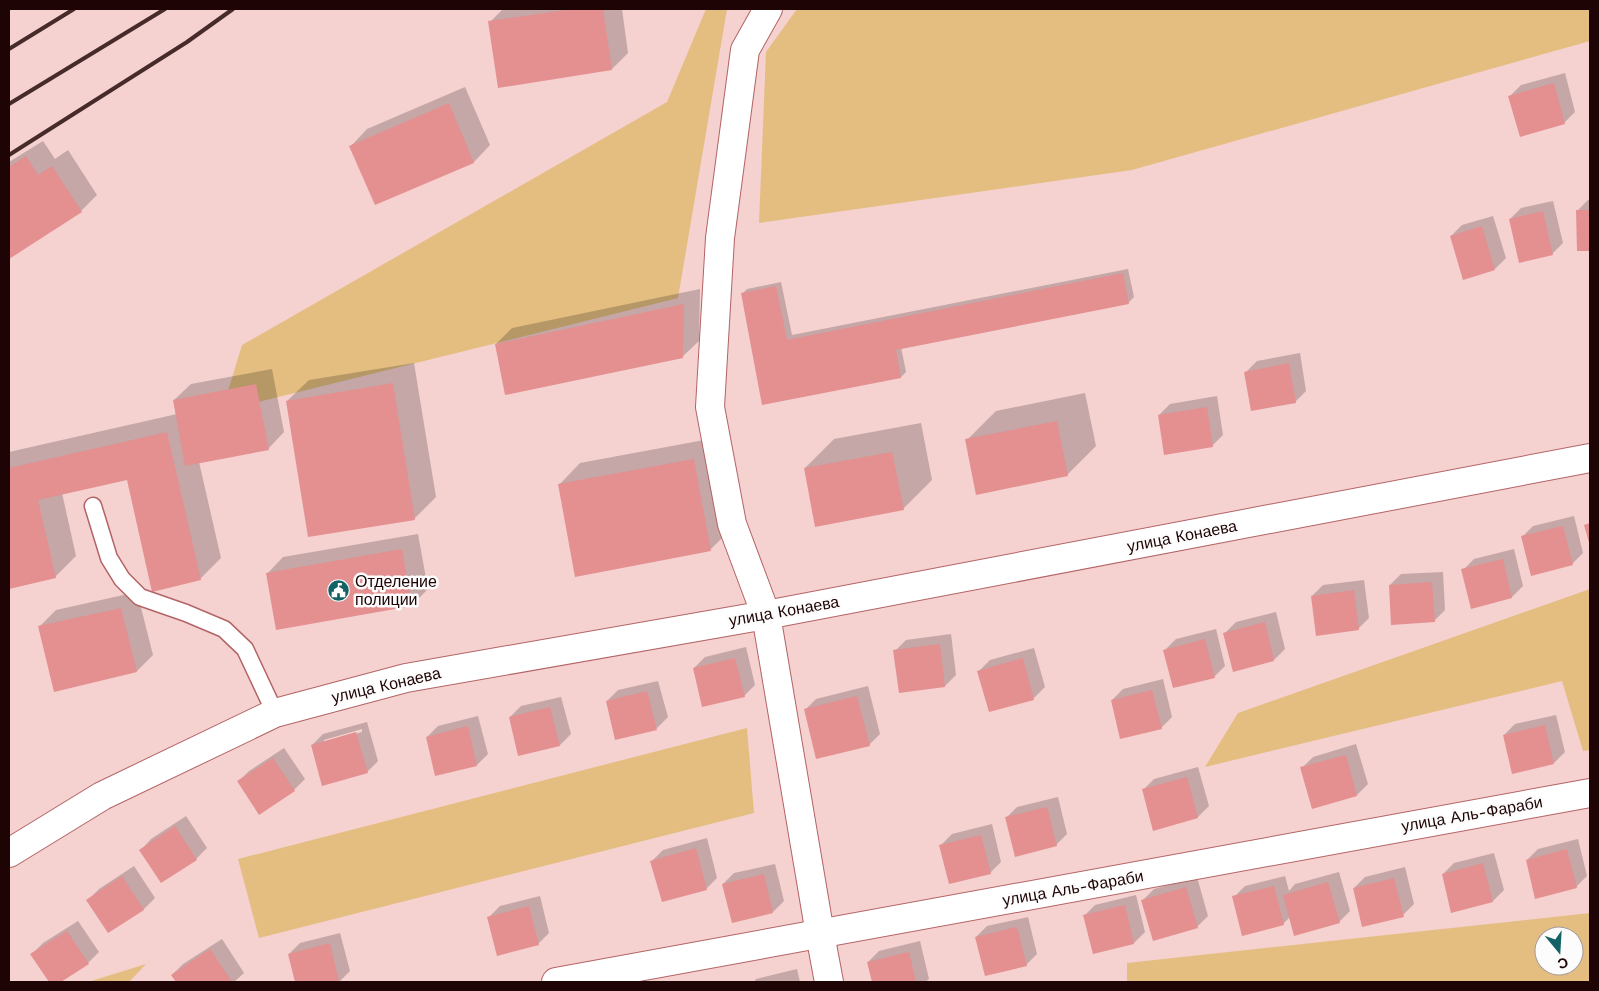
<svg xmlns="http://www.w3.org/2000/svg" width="1599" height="991" viewBox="0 0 1599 991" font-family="'Work Sans',sans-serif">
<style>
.green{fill:#e4be81;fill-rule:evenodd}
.shadow{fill:#0003;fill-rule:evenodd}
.building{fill:#e48f90}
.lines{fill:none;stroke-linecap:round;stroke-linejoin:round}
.service-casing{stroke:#b36465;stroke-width:19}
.minor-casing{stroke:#b36465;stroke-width:30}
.secondary-casing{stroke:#b36465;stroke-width:30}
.service{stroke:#fff;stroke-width:16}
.minor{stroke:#fff;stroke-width:28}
.secondary{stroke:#fff;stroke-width:28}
.rail{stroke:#472b2b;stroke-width:4}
.labels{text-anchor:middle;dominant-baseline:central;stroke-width:5;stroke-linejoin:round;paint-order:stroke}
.street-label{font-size:16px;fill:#1f0405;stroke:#fcfcfc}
.poi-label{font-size:16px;fill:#1f0405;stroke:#fcfcfc;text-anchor:start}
</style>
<rect width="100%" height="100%" fill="#f5d1d0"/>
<g class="green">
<polygon points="706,9 727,9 678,298 222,411 242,345 667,102"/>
<polygon points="797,9 1590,9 1590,41 1132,170 759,223 766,52"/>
<polygon points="1590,589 1590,750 1583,751 1562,681 1205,767 1238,713"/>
<polygon points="747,728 754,813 259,938 238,859"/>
<path d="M1590 913V982H1127V963ZM1544 936H1574V966H1544Z"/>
<polygon points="146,964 129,982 88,982"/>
</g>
<g class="shadow">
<polygon points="503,9 622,9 628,53 612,69 499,86 490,22"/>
<polygon points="1565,73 1575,112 1564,123 1510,96 1521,85"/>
<polygon points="465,87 490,145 474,162 376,203 351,146 367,129"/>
<polygon points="43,141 55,159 68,150 97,195 81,211 9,258 9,162"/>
<polygon points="1588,200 1590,200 1590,250 1578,250 1577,211"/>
<polygon points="1553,201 1563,243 1552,254 1510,219 1521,208"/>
<polygon points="1493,216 1506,258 1495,269 1451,236 1462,225"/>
<polygon points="1128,269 1134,297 1129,302 901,347 906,372 901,377 763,404 742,294 747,289 781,282 792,335"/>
<polygon points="700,289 699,341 682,357 496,344 512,328"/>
<polygon points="1300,353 1306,391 1295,402 1246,372 1257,361"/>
<polygon points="414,363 436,497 414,519 287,401 309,380"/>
<polygon points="272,369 284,432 268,449 199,462 221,558 200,579 128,478 62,493 76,556 55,577 9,588 9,452 177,414 174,400 191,384"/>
<polygon points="1085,393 1096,446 1067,475 967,440 996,411"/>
<polygon points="1217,396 1223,435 1212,446 1159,415 1170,404"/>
<polygon points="921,423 932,480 903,509 805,468 834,439"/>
<polygon points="715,438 731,529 710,550 559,485 580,463"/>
<polygon points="1574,516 1583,553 1572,564 1522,537 1533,526"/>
<polygon points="418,534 428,589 412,605 267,574 283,557"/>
<polygon points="1514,549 1523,586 1512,597 1472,607 1463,570 1474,559"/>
<polygon points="1443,572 1445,610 1434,621 1390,585 1401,574"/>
<polygon points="1364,580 1369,618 1358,629 1312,596 1323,585"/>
<polygon points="137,592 153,655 137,671 55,690 40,626 56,610"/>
<polygon points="1276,612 1285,649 1274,660 1225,633 1236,622"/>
<polygon points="1216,629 1225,666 1214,677 1165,650 1176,639"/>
<polygon points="951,634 956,675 945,686 895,651 906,640"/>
<polygon points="746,647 755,685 744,696 694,668 705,657"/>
<polygon points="1034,648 1045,687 1034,698 990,711 979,671 990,660"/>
<polygon points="1163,679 1172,717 1161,728 1112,700 1123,689"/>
<polygon points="658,681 668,717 657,728 607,701 618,690"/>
<polygon points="868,686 880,734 869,745 805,710 816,699"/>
<polygon points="561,697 571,734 560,745 510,717 521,706"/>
<polygon points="1556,715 1565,752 1554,763 1504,735 1515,724"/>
<polygon points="478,716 488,754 477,765 427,737 438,726"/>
<path d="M367 722 378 761 367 772 312 745 323 734ZM362 729V732L324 743V740Z"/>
<polygon points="1356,744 1368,784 1357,795 1302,768 1313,757"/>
<polygon points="284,748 305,779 294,790 238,782 249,771"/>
<polygon points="1198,767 1209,806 1198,817 1154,829 1143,790 1154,779"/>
<polygon points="1058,797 1067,834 1056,845 1006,818 1017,807"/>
<polygon points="186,816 207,848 196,859 161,882 141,850 151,839"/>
<polygon points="992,824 1001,862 990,873 941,845 952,834"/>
<polygon points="707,838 717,878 706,889 652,861 663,850"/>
<polygon points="1578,839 1587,876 1576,887 1527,860 1538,849"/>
<polygon points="1494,853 1504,890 1493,901 1443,874 1454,863"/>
<polygon points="775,864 784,901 773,912 723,884 734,873"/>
<polygon points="134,866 155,898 144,909 109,932 88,900 99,889"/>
<polygon points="1405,867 1414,904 1403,915 1354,888 1365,877"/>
<polygon points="1339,872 1350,911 1339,922 1290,917 1283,924 1234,897 1245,886 1285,876 1289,891 1295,884"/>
<polygon points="1197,877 1208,916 1197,927 1143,900 1154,889"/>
<polygon points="1136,895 1145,932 1134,943 1084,916 1095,905"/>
<polygon points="540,896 549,933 538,944 489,917 500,906"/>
<polygon points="1028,917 1037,954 1026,965 976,937 987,926"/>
<polygon points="78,921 99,952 88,963 58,982 50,982 32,954 43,943"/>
<polygon points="340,933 350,971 339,982 296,982 289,954 300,943"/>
<polygon points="222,939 244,973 234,982 177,982 172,975 183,964"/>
<polygon points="920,941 929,979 925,982 873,982 868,962 879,951"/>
<polygon points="797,969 800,982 754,982 756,979"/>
</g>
<g class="building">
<polygon points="573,9 603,9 612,70 498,88 488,21"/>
<polygon points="1554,83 1565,124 1520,137 1508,96"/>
<polygon points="449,103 474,163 375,205 349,146"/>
<polygon points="26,156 38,175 52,166 82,212 9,259 9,167"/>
<polygon points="1576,210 1590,210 1590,251 1577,251"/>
<polygon points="1543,211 1553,255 1519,263 1509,219"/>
<polygon points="1482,226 1495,270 1463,280 1450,236"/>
<polygon points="1123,273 1129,304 896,350 901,378 762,405 741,293 776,286 787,340"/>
<polygon points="684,304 683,358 505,395 495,344"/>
<polygon points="1289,363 1296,403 1251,411 1244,372"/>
<polygon points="393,383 415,520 308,537 286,401"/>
<polygon points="256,384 269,450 185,466 173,400"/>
<polygon points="1207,407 1213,447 1164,455 1158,415"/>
<polygon points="1057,421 1068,476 976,495 965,439"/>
<polygon points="167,432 201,580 152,592 127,480 38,500 56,578 9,589 9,468"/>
<polygon points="892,452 904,510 815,527 804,468"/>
<polygon points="694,459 711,551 575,577 558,484"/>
<polygon points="1590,523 1590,546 1584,525"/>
<polygon points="1563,526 1573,565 1531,576 1521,536"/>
<polygon points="402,549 412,606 276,630 266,573"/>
<polygon points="1503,559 1512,598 1471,609 1461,569"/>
<polygon points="1432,582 1435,622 1391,625 1389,585"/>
<polygon points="1354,590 1359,630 1316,636 1311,596"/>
<polygon points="121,608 137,672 54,692 38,626"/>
<polygon points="1265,622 1274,661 1233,672 1223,633"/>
<polygon points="1205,639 1215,678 1173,688 1163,650"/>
<polygon points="940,644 945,687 899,693 893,650"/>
<polygon points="735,658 745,697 702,707 693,668"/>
<polygon points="1023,658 1034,700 989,712 977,671"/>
<polygon points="1152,690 1162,729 1120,739 1111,700"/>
<polygon points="647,691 657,730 615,740 606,701"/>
<polygon points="857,696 870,746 816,759 804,709"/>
<polygon points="550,707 560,746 518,756 509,717"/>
<polygon points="1545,725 1554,764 1512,774 1503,735"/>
<polygon points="468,726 477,766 435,776 426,737"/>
<polygon points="356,732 368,773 322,786 311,745"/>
<polygon points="1346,755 1357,796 1312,809 1300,767"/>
<polygon points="273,758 295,791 259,815 237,781"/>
<polygon points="1187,777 1198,818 1153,831 1142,789"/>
<polygon points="1047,807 1057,846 1015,857 1005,817"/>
<polygon points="175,826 197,860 161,883 139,850"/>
<polygon points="981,835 991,874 949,884 939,845"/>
<polygon points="696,848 707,890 662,902 650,861"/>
<polygon points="1567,849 1577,888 1535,899 1526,860"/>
<polygon points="1483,863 1493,902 1451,913 1442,874"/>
<polygon points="764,874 773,913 732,923 722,884"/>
<polygon points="122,876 144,910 108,933 86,900"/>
<polygon points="1394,878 1404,917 1362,927 1353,888"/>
<polygon points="1328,882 1340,923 1294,936 1283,895"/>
<polygon points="1274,886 1284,925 1242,936 1232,896"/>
<polygon points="1186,887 1198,928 1153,941 1141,900"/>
<polygon points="1125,905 1134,944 1093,954 1083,915"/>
<polygon points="529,906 539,945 497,956 487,917"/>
<polygon points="1017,927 1027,966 985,976 975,937"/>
<polygon points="67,931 89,964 61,982 49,982 30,954"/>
<polygon points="330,943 339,982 295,982 288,954"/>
<polygon points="210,949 232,982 176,982 171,975"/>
<polygon points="909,952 916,982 872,982 867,962"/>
</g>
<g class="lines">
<defs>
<polyline id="service" points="93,506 109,558 122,579 140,597 186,613 224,629 245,649 275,713"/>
<g id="minor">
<polyline points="768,9 745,50 720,238 710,407 732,524 766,615 820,934 829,982"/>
<polyline points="556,982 1590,793"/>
</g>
<polyline id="secondary" points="9,853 102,796 275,713 406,678 766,615 1590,458"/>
</defs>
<use href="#service" class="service-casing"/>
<use href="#minor" class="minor-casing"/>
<use href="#secondary" class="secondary-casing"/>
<use href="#service" class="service"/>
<use href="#minor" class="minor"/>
<use href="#secondary" class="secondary"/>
<g class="rail">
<polyline points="9,49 74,9"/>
<polyline points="9,104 165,9"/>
<polyline points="9,155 187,42 233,9"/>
</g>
</g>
<defs>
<symbol id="civic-disc" viewBox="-11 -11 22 22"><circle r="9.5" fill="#136366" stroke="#fcfcfc"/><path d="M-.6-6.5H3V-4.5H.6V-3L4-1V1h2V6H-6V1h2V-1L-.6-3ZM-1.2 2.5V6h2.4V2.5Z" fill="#fff"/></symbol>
</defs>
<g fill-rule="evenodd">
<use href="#civic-disc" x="326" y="578" width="25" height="25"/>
</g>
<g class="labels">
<g class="street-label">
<text transform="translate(1182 536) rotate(-11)">улица Конаева</text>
<text transform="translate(784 611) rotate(-10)">улица Конаева</text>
<text transform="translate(386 685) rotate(-13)">улица Конаева</text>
<text transform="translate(1472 814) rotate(-10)">улица Аль-Фараби</text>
<text transform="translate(1073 888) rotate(-10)">улица Аль-Фараби</text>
</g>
<g class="poi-label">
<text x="355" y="581">Отделение<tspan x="355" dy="18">полиции</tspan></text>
</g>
</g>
<rect width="1599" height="991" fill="none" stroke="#1f0405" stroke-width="20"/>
<g transform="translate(1559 951) rotate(162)"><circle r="24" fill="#fcfcfc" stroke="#a49999"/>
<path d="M0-4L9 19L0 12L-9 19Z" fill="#136366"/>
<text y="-8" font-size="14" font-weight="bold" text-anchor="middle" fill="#1f0405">С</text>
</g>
</svg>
